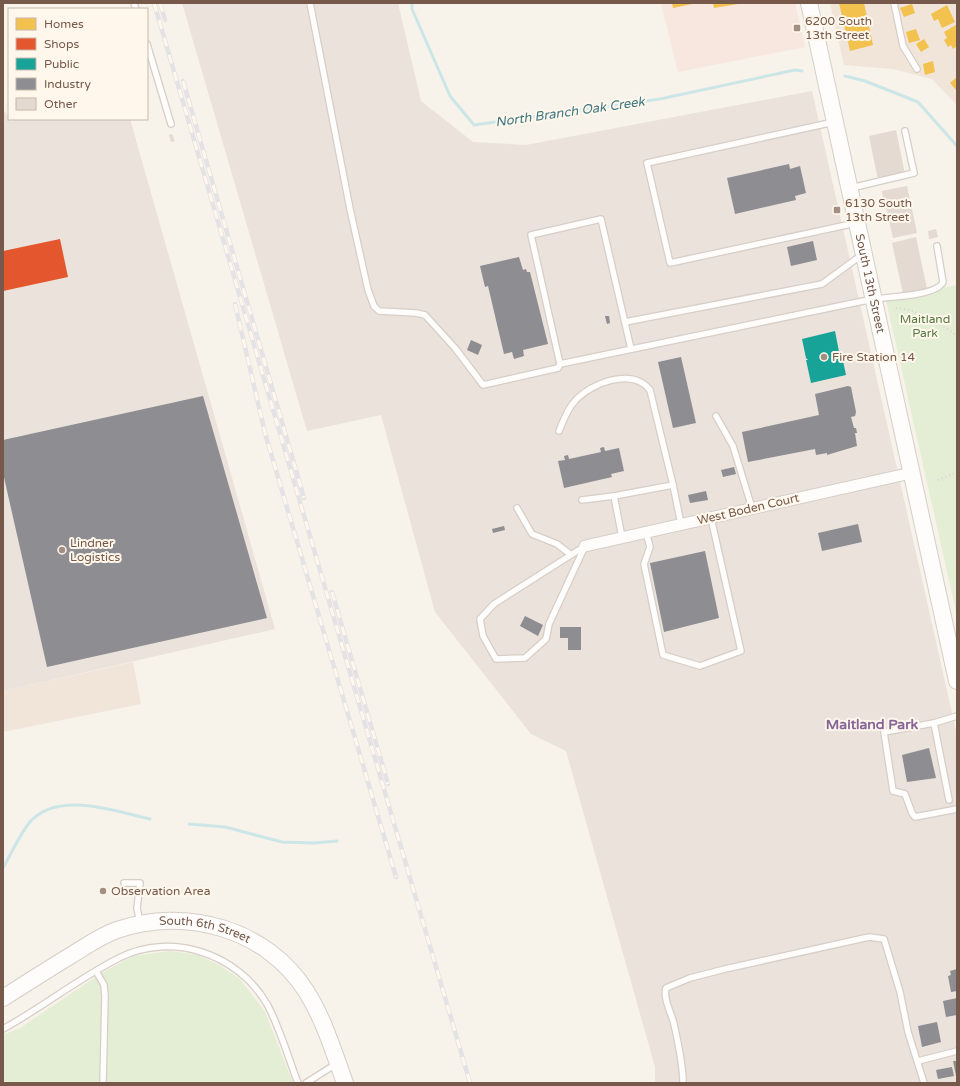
<svg xmlns="http://www.w3.org/2000/svg" width="960" height="1086" viewBox="0 0 960 1086" font-family="'Varela Round',sans-serif">
<style>
.residential{fill:#f0e5d8}
.commercial{fill:#f7e7de}
.industrial{fill:#eae2db}
.green{fill:#e4eed5}
.homes{fill:#f2c14e}
.shops{fill:#e4572e}
.public{fill:#17a398}
.industry{fill:#8d8d92}
.lines{fill:none;stroke-linecap:round;stroke-linejoin:round}
.stream{stroke:#cce6e7;stroke-width:3}
.building{fill:#e4dad2}
.lane-casing{stroke:#d6cec7;stroke-width:8}
.street-casing{stroke:#d6cec7;stroke-width:13}
.secondary-casing{stroke:#d6cec7;stroke-width:18}
.path{stroke:#dad2ce;stroke-width:2;stroke-dasharray:1 3;stroke-linecap:butt}
.lane{stroke:#fefdfc;stroke-width:5.5}
.street{stroke:#fefdfc;stroke-width:11}
.secondary{stroke:#fefdfc;stroke-width:16}
.rail-casing{stroke:#e4e2e4;stroke-width:4.5}
.rail{stroke:#fff7ec;stroke-width:3;stroke-dasharray:9;stroke-linecap:butt}
.poi-dot{fill:#a38f82;stroke:#fff7ec;stroke-width:1.5}
.labels{text-anchor:middle;dominant-baseline:central;stroke-width:4;stroke-linejoin:round;paint-order:stroke}
.poi-label{font-size:12px;fill:#76594a;stroke:#fff7ec;text-anchor:start}
.street-label{font-size:12px;fill:#76594a;stroke:#fff7ec}
.park-label{font-size:12px;fill:#547c42;stroke:#fff7ec}
.water-label{font-size:13px;font-style:italic;fill:#407883;stroke:#fff7ec}
.quarter-label{font-size:14px;font-weight:bold;fill:#876599;stroke:#fff7ec}
</style>
<rect width="100%" height="100%" fill="#f7f2ea"/>
<g class="residential">
<polygon points="830,3 957,3 957,105 932,79 893,69 844,65"/>
<polygon points="133,662 141,704 3,732 3,691"/>
</g>
<polygon class="commercial" points="661,3 795,3 805,47 678,72"/>
<g class="industrial">
<polygon points="182,3 398,3 421,101 473,142 526,145 812,91 957,735 957,1083 655,1083 655,1067 566,751 531,734 435,612 381,415 307,431"/>
<polygon points="3,109 11,121 19,119 130,119 275,629 3,691"/>
</g>
<g class="green">
<polygon points="957,285 957,616 886,300"/>
<polygon points="170,951 198,955 219,965 240,979 265,1012 293,1083 3,1083 3,1035 20,1028 103,972 134,956"/>
</g>
<g class="homes">
<polygon points="672,3 692,3 692,4 673,8"/>
<polygon points="713,3 738,3 738,4 714,8"/>
<polygon points="839,3 864,3 873,45 850,51"/>
<polygon points="912,4 915,13 904,17 900,8"/>
<polygon points="947,5 955,22 942,28 938,19 934,21 931,14"/>
<polygon points="956,25 957,46 953,49 951,45 948,47 944,40 947,38 944,32"/>
<polygon points="916,29 920,40 909,43 906,32"/>
<polygon points="924,39 929,47 921,52 916,44"/>
<polygon points="933,61 935,72 925,75 923,64"/>
<polygon points="957,77 957,91 950,83"/>
</g>
<polygon class="shops" points="60,239 68,277 3,291 3,251"/>
<polygon class="public" points="835,331 840,357 842,356 846,375 811,383 806,360 808,360 806,358 802,339"/>
<g class="industry">
<polygon points="789,164 790,169 800,166 806,193 795,196 796,200 735,214 727,178"/>
<polygon points="813,241 817,260 791,266 787,247"/>
<polygon points="519,257 523,270 526,269 527,272 530,272 548,344 523,350 524,356 514,359 512,352 504,354 488,286 485,287 480,266"/>
<polygon points="605,316 609,316 610,323 607,324"/>
<polygon points="471,340 482,345 478,355 467,350"/>
<polygon points="681,357 696,423 673,428 658,362"/>
<polygon points="848,386 851,387 856,412 855,416 851,417 854,428 856,428 857,433 855,433 857,446 827,455 827,453 816,455 815,449 748,462 742,432 819,415 815,394"/>
<polygon points="203,396 267,618 47,667 3,473 3,440"/>
<polygon points="604,447 605,451 619,448 624,471 611,474 612,477 564,488 558,461 565,460 564,456 568,455 569,459 601,452 600,448"/>
<polygon points="734,467 736,474 723,477 721,470"/>
<polygon points="706,491 708,500 690,503 688,495"/>
<polygon points="858,524 862,542 822,551 818,533"/>
<polygon points="504,526 505,530 493,533 492,529"/>
<polygon points="705,551 719,618 664,632 650,563"/>
<polygon points="525,616 543,625 538,636 520,626"/>
<polygon points="560,627 581,627 581,650 568,650 568,638 560,638"/>
<polygon points="929,748 936,778 907,782 902,755"/>
<polygon points="957,969 957,991 951,992 948,976 951,975 950,971"/>
<polygon points="957,998 957,1015 946,1017 943,1001"/>
<polygon points="937,1022 941,1042 922,1047 918,1026"/>
<polygon points="953,1061 957,1061 957,1076 956,1076"/>
<polygon points="952,1067 954,1076 938,1079 936,1070"/>
</g>
<g class="lines">
<g class="stream">
<polyline points="412,3 412,9 450,96 474,125 660,99 795,70 802,71"/>
<polyline points="845,76 865,81 918,102 957,146"/>
<polyline points="189,824 225,827 282,842 314,843 337,841"/>
<path d="M3 868C11 854 19 836 29 823 57 790 114 811 150 819"/>
</g>
</g>
<g class="building">
<polygon points="896,130 905,174 878,180 869,136"/>
<polygon points="172,134 175,141 171,142 169,135"/>
<polygon points="907,186 917,233 893,238 886,208 884,209 882,191"/>
<polygon points="936,229 938,237 929,239 928,231"/>
<polygon points="916,237 927,289 903,294 892,243"/>
</g>
<g class="lines">
<defs>
<g id="lane">
<polyline points="134,3 136,9"/>
<polyline points="310,3 350,209 368,290 374,306 379,311 416,313 425,315 455,348 483,385 558,368 560,364"/>
<polyline points="894,3 903,46 917,69"/>
<polyline points="147,44 171,124"/>
<polyline points="834,122 647,163 670,263 856,223"/>
<polyline points="851,188 914,173 905,131"/>
<polyline points="625,322 822,284 863,254"/>
<path d="M631 349 601 219 531 235 560 364 873 299C888 297 937 296 943 282L937 246"/>
<polyline points="716,416 733,446 752,508"/>
<path d="M559 431C563 422 567 409 575 401 591 383 632 367 650 390L673 485"/>
<polyline points="582,500 614,496"/>
<polyline points="517,508 532,534 557,544 570,554"/>
<polyline points="646,532 650,547 644,564 663,655 700,666 741,651 711,518"/>
<polyline points="622,537 614,496 673,485 681,524"/>
<polygon points="585,546 549,624 546,639 525,658 496,659 483,636 480,619 494,604"/>
<polyline points="957,716 934,723 884,732 893,791 905,794 912,813 915,817 957,809"/>
<polyline points="934,723 949,800"/>
<polyline points="124,883 140,883 137,908 140,923"/>
<polyline points="96,971 104,985 105,996 103,1083"/>
<path d="M3 1029C43 1007 79 978 119 958 172 931 238 954 267 1004 280 1028 288 1057 298 1083"/>
<polyline points="918,1061 957,1051"/>
<polyline points="306,1083 336,1064"/>
<path d="M683 1083C683 1063 678 1043 674 1024 671 1012 663 999 666 988L690 978 725 969 869 937 884 939 900 992 908 1032 924 1083"/>
</g>
<polyline id="street" points="585,546 911,473"/>
<g id="secondary">
<path id="s1" d="M809 3 957 681"/>
<path id="s2" d="M3 998C25 984 47 970 70 956 85 947 100 936 117 930 185 906 267 929 306 991 324 1019 334 1053 345 1083"/>
</g>
</defs>
<use href="#lane" class="lane-casing"/>
<use href="#street" class="street-casing"/>
<use href="#secondary" class="secondary-casing"/>
<g class="path">
<path d="M896 308C920 310 938 322 957 336"/>
<polyline points="938,480 957,472"/>
</g>
<use href="#lane" class="lane"/>
<use href="#street" class="street"/>
<use href="#secondary" class="secondary"/>
<defs>
<g id="rail">
<polyline points="154,3 470,1083"/>
<polyline points="160,3 165,20"/>
<polyline points="183,81 304,498"/>
<polyline points="235,304 265,433 396,877"/>
<polyline points="332,592 388,784"/>
</g>
</defs>
<use href="#rail" class="rail-casing"/>
<use href="#rail" class="rail"/>
</g>
<g class="poi-dot">
<rect x="793" y="24" width="8" height="8" rx="2"/>
<rect x="833" y="206" width="8" height="8" rx="2"/>
<circle cx="824" cy="357" r="4"/>
<circle cx="62" cy="550" r="4"/>
<circle cx="103" cy="891" r="4"/>
</g>
<g class="labels">
<g class="poi-label">
<text x="805" y="21">6200 South<tspan x="805" dy="14">13th Street</tspan></text>
<text x="845" y="203">6130 South<tspan x="845" dy="14">13th Street</tspan></text>
<text x="832" y="357">Fire Station 14</text>
<text x="70" y="543">Lindner<tspan x="70" dy="14">Logistics</tspan></text>
<text x="111" y="891">Observation Area</text>
</g>
<g class="street-label">
<text stroke="none"><textPath href="#s1" startOffset="287">South 13th Street</textPath></text>
<text transform="translate(748 509) rotate(-13)">West Boden Court</text>
<text stroke="none"><textPath href="#s2" startOffset="223">South 6th Street</textPath></text>
</g>
<g class="park-label">
<text x="925" y="319">Maitland<tspan x="925" dy="14">Park</tspan></text>
</g>
<g class="water-label">
<text transform="translate(570 112) rotate(-8)">North Branch Oak Creek</text>
</g>
<g class="quarter-label">
<text x="872" y="724">Maitland Park</text>
</g>
</g>
<rect width="960" height="1086" fill="none" stroke="#76594a" stroke-width="8"/>
<rect x="8" y="8" width="140" height="112" fill="#fff7ec" stroke="#c8b8ab"/>
<rect x="16" y="18" width="20" height="12" fill="#f2c14e" stroke="#c8b8ab"/>
<text x="44" y="28" font-size="12" fill="#76594a">Homes</text>
<rect x="16" y="38" width="20" height="12" fill="#e4572e" stroke="#c8b8ab"/>
<text x="44" y="48" font-size="12" fill="#76594a">Shops</text>
<rect x="16" y="58" width="20" height="12" fill="#17a398" stroke="#c8b8ab"/>
<text x="44" y="68" font-size="12" fill="#76594a">Public</text>
<rect x="16" y="78" width="20" height="12" fill="#8d8d92" stroke="#c8b8ab"/>
<text x="44" y="88" font-size="12" fill="#76594a">Industry</text>
<rect x="16" y="98" width="20" height="12" fill="#e4dad2" stroke="#c8b8ab"/>
<text x="44" y="108" font-size="12" fill="#76594a">Other</text>
</svg>
